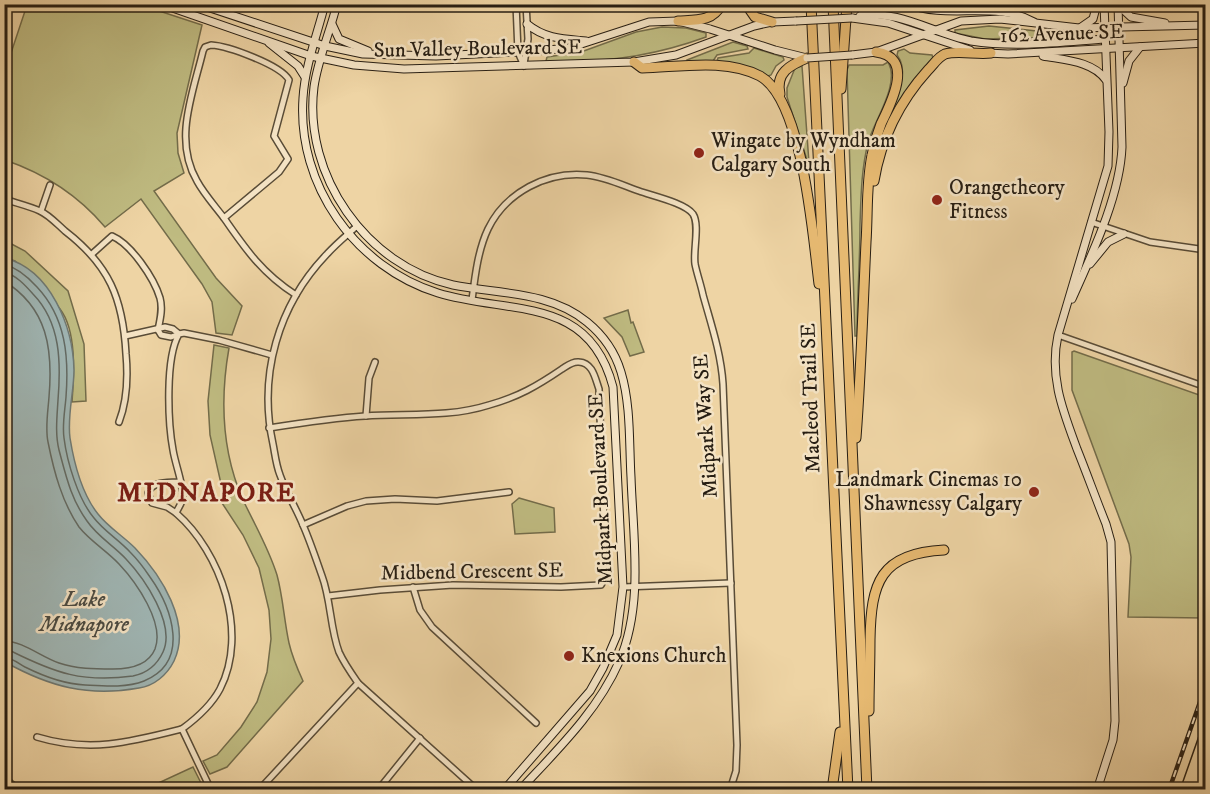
<svg xmlns="http://www.w3.org/2000/svg" width="1210" height="794" viewBox="0 0 1210 794" font-family="'IM FELL DW Pica',serif">
<style>
.green{fill:#bfbb81;stroke:#736c4a;stroke-width:1.5}
.water{fill:#9fb5b3;stroke:#6f7973;stroke-width:1.5}
.lines{fill:none;stroke-linecap:round;stroke-linejoin:round}
.shore{stroke:#636a63;stroke-width:1.5}
.street-casing{stroke:#594c37;stroke-width:8}
.secondary-casing{stroke:#271e13;stroke-width:9}
.highway-casing{stroke:#271e13;stroke-width:11}
.street{stroke:#f4e3c4;stroke-width:5}
.secondary{stroke:#f4e3c4;stroke-width:7}
.highway{stroke:#e7ba72;stroke-width:9}
.tram{stroke:#271e13;stroke-width:1.5}
.rail-casing{stroke:#271e13;stroke-width:4.5}
.rail{stroke:#f4e3c4;stroke-width:2;stroke-dasharray:7;stroke-linecap:butt}
.secondary-bridge-casing{stroke:#271e13;stroke-width:9;stroke-linecap:butt}
.secondary-bridge{stroke:#f4e3c4;stroke-width:7}
.poi-dot{fill:#8f2418;stroke:#f4e3c4;stroke-width:2}
.labels{text-anchor:middle;dominant-baseline:central;stroke-width:5;stroke-linejoin:round;paint-order:stroke}
.street-label{font-size:21px;fill:#271e13;stroke:#f4e3c4}
.poi-label{font-size:21px;fill:#271e13;stroke:#f4e3c4;text-anchor:start}
.water-label{font-size:22px;font-style:italic;fill:#4b4b43;stroke:#f4e3c4}
.district-label{font-size:27px;font-weight:bold;letter-spacing:1.5px;fill:#7a1f14;stroke:#f4e3c4}
</style>
<rect width="100%" height="100%" fill="#eed4a4"/>
<filter id="stains"><feTurbulence type="fractalNoise" baseFrequency=".00333" numOctaves="4"/><feColorMatrix values="0 0 0 0 .2 0 0 0 0 .09 0 0 0 0 .02 0 0 0 .5 -.17"/></filter>
<radialGradient id="worn" r=".72"><stop offset=".6" stop-color="#630" stop-opacity="0"/><stop offset="1" stop-color="#630" stop-opacity=".3"/></radialGradient>
<g class="green">
<path d="M27 5H141L202 25 177 133 178 153 184 173 154 191 216 278 242 306 232 335 216 333 212 302 202 284 141 199 105 227C78 195 43 173 5 160V71Z"/>
<polygon points="989,26 1055,33 1060,34 1060,37 985,39 955,33 955,30"/>
<path d="M662 27 686 28 706 33V37C654 56 602 64 546 61L547 57 581 52 636 32Z"/>
<polygon points="733,42 747,46 748,49 717,55 713,61 688,63 687,60"/>
<polygon points="754,48 783,57 784,60 776,66 771,75 768,76 717,61 718,58 749,53"/>
<path d="M904 49 910 53 932 55 933 58 893 113 890 112C897 94 910 72 897 55L898 51Z"/>
<path d="M888 62C901 84 873 122 868 143 861 171 861 198 860 225 860 262 857 299 857 336H855L847 70 849 65H883Z"/>
<polygon points="802,66 809,163 808,163 787,97 787,88 795,68"/>
<path d="M4 240 25 251 68 291 84 344 86 401 72 402C74 375 77 331 60 309 47 292 30 277 15 261L5 258Z"/>
<polygon points="628,310 631,323 633,322 644,352 630,356 622,337 604,318"/>
<path d="M214 345 229 348C220 399 222 452 243 500 255 525 269 549 277 575 283 597 284 620 289 643 292 656 297 668 303 681L227 767 210 774 203 761 217 755 241 727 257 702 267 672 271 639 269 610 259 568 243 535 222 503V488L210 435 208 401Z"/>
<polygon points="1074,351 1205,397 1205,618 1128,617 1131,557 1129,544 1072,390 1072,352"/>
<polygon points="519,498 554,508 555,532 515,534 512,504"/>
<polygon points="193,767 204,789 5,789 5,774 19,786 152,786"/>
</g>
<path class="water" d="M5 258C51 270 73 327 74 370 74 392 67 416 70 438 74 463 82 494 98 514 108 527 123 536 135 548 161 575 192 623 174 661 167 675 154 686 139 688 88 697 50 687 5 662Z"/>
<g class="lines">
<g class="shore">
<path d="M4 264C18 268 28 277 37 287 66 318 69 357 66 397 65 410 62 425 64 438 67 462 78 499 94 518 104 531 119 540 130 552 137 559 144 568 150 577 172 608 191 662 144 681 126 688 104 686 85 685 64 684 43 676 25 667 18 663 12 658 4 657"/>
<path d="M4 272C16 275 25 285 33 294 61 323 61 363 58 400 57 417 55 434 59 450 66 476 71 499 87 521 97 536 114 546 126 559 144 578 176 624 163 652 157 665 148 673 133 676 83 683 55 673 11 651L4 650"/>
<path d="M4 281C48 308 53 350 49 397 48 411 45 428 48 442 54 472 62 502 79 527 90 541 107 551 119 564 136 582 165 623 155 649 148 666 129 669 113 669 95 669 76 669 59 663 41 657 23 641 4 641"/>
</g>
<defs>
<g id="street">
<polyline points="516,4 518,52 524,66"/>
<path d="M211 45C228 46 281 65 289 80L274 136 288 159 279 172 224 218C215 206 204 194 197 181 173 140 193 93 203 51L205 47Z"/>
<polyline points="524,64 528,39 526,4"/>
<path d="M4 199C16 203 29 206 40 211 49 215 57 224 65 231 109 265 123 298 126 354 128 376 127 401 119 422"/>
<polyline points="41,211 50,185"/>
<path d="M224 218C246 250 263 274 296 295"/>
<polyline points="1091,222 1150,242 1206,250"/>
<path d="M357 226C347 235 336 244 327 254 278 305 258 375 273 444 275 454 276 465 280 475 286 492 296 508 303 525 310 541 316 559 322 576 331 600 330 628 339 652 344 663 351 673 358 683L477 790"/>
<path d="M92 254 112 236C131 244 154 278 160 298 163 309 160 320 158 330"/>
<path d="M472 300C475 276 478 250 488 229 506 192 547 171 587 175 605 177 622 185 639 191 653 196 685 203 693 214 700 225 693 250 695 264 697 274 701 285 703 295 711 324 721 353 723 384L737 745 736 771 730 790"/>
<polyline points="158,330 161,335 171,337 177,335"/>
<polyline points="1058,335 1206,387"/>
<polyline points="125,336 165,327 173,329 179,334"/>
<polyline points="366,416 369,378 375,362"/>
<path d="M269 428C301 423 333 418 365 416 406 413 448 418 489 405 518 397 537 386 562 369 567 366 572 361 579 362 593 363 595 378 599 389L606 576 601 585 561 587 453 585 380 590 328 596"/>
<path d="M176 513 167 507 152 503 148 493C152 481 167 483 179 482"/>
<polyline points="303,525 347,506 366,501 395,499 437,501 509,492"/>
<polyline points="413,587 420,610 432,627 536,723"/>
<polyline points="623,587 731,583"/>
<path d="M37 737C90 753 131 742 182 729"/>
<path d="M211 790 182 729C197 718 211 706 220 689 249 633 221 552 176 513 178 508 183 502 183 496 183 484 175 463 173 450 168 423 165 358 179 334L184 333 219 340 272 355"/>
<polyline points="259,790 358,683"/>
<polyline points="378,790 420,738"/>
</g>
<g id="secondary">
<polyline points="161,4 311,56 354,65 404,69 634,62 676,55 754,26 772,22 796,21"/>
<polyline points="198,4 325,46 363,54 436,56 537,51 569,48 649,22 678,21 710,29 775,50 807,58"/>
<path d="M325 4C317 35 305 66 303 98 297 185 355 267 438 293 509 315 589 294 613 387L623 587 617 635 603 668 590 691 504 790"/>
<path d="M337 4C330 32 318 59 314 87 303 175 366 266 453 285 498 294 550 291 587 322 603 335 615 352 621 372 631 405 629 443 631 477 633 537 644 605 619 662 597 712 556 751 520 790"/>
<path d="M908 4C949 20 995 0 1034 22"/>
<polyline points="1118,5 1131,17 1165,23"/>
<polyline points="862,14 877,4"/>
<path d="M860 16C899 9 934 34 971 41 1015 48 1062 42 1105 39L1118 27"/>
<polyline points="852,18 888,23 970,50"/>
<polyline points="332,24 339,39 368,51"/>
<path d="M527 24C545 39 564 39 586 41"/>
<polyline points="1080,28 1093,19 1097,4"/>
<polyline points="269,43 298,66 305,77"/>
<polyline points="987,53 1008,54 1206,43"/>
<polyline points="852,55 876,52 961,21 1000,19 1079,28 1206,25"/>
<path d="M1043 56C1064 60 1093 61 1106 80"/>
<polyline points="1123,83 1129,61 1140,47"/>
<polyline points="1090,264 1108,242 1124,234"/>
<path d="M1072 299C1092 254 1120 196 1122 147L1118 4"/>
<path d="M1097 790 1113 740 1115 721 1111 542 1106 524C1096 499 1087 474 1077 449 1063 411 1049 377 1058 335L1108 166 1109 132 1104 4"/>
</g>
<g id="highway">
<polyline points="746,4 755,17 772,22"/>
<polyline points="811,4 848,790"/>
<polyline points="833,4 867,790"/>
<path d="M678 21C697 20 712 22 722 4"/>
<path d="M634 62 642 68C680 67 726 58 760 76 803 100 813 237 819 284"/>
<polyline points="841,89 847,4"/>
<path d="M780 94C775 73 790 65 807 58"/>
<path d="M874 181C881 139 899 102 928 70 934 64 938 57 945 54 958 50 977 55 991 53"/>
<path d="M856 438C861 372 863 307 866 242 868 213 866 184 872 155 874 144 877 134 881 124 890 105 916 57 876 52"/>
<path d="M869 711C869 687 870 664 870 640 871 583 880 553 944 550"/>
<polyline points="832,790 840,732"/>
</g>
</defs>
<use href="#street" class="street-casing"/>
<use href="#secondary" class="secondary-casing"/>
<use href="#highway" class="highway-casing"/>
<use href="#street" class="street"/>
<use href="#secondary" class="secondary"/>
<use href="#highway" class="highway"/>
<polyline class="tram" points="1180,790 1206,716"/>
<defs>
<polyline id="rail" points="1169,790 1206,685"/>
</defs>
<use href="#rail" class="rail-casing"/>
<use href="#rail" class="rail"/>
<defs>
<g id="secondary-bridge">
<polyline points="796,21 852,18"/>
<polyline points="807,58 852,55"/>
</g>
</defs>
<use href="#secondary-bridge" class="secondary-bridge-casing"/>
<use href="#secondary-bridge" class="secondary-bridge"/>
</g>
<g class="poi-dot">
<circle cx="699" cy="153" r="6"/>
<circle cx="937" cy="200" r="6"/>
<circle cx="1034" cy="492" r="6"/>
<circle cx="569" cy="656" r="6"/>
</g>
<g class="labels">
<g class="street-label">
<text transform="translate(1062 34) rotate(-2)">162 Avenue SE</text>
<text transform="translate(478 49) rotate(-1)">Sun Valley Boulevard SE</text>
<text transform="translate(811 398) rotate(-92)">Macleod Trail SE</text>
<text transform="translate(706 426) rotate(-94)">Midpark Way SE</text>
<text transform="translate(601 489) rotate(-93)">Midpark Boulevard SE</text>
<text transform="translate(472 572) rotate(-1)">Midbend Crescent SE</text>
</g>
<g class="poi-label">
<text x="711" y="141">Wingate by Wyndham<tspan x="711" dy="24">Calgary South</tspan></text>
<text x="949" y="188">Orangetheory<tspan x="949" dy="24">Fitness</tspan></text>
<text x="1022" y="480" text-anchor="end">Landmark Cinemas 10<tspan x="1022" dy="24">Shawnessy Calgary</tspan></text>
<text x="581" y="656">Knexions Church</text>
</g>
<g class="water-label">
<text x="84" y="599">Lake<tspan x="84" dy="25">Midnapore</tspan></text>
</g>
<g class="district-label">
<text x="207" y="493">MIDNAPORE</text>
</g>
</g>
<rect width="1210" height="794" fill="none" stroke="#eed4a4" stroke-width="24"/>
<rect x="6" y="6" width="1198" height="782" fill="none" stroke="#271e13" stroke-width="3"/>
<rect x="12" y="12" width="1186" height="770" fill="none" stroke="#271e13" stroke-width="1.5"/>
<rect width="100%" height="100%" filter="url(#stains)"/>
<rect width="100%" height="100%" fill="url(#worn)"/>
</svg>
